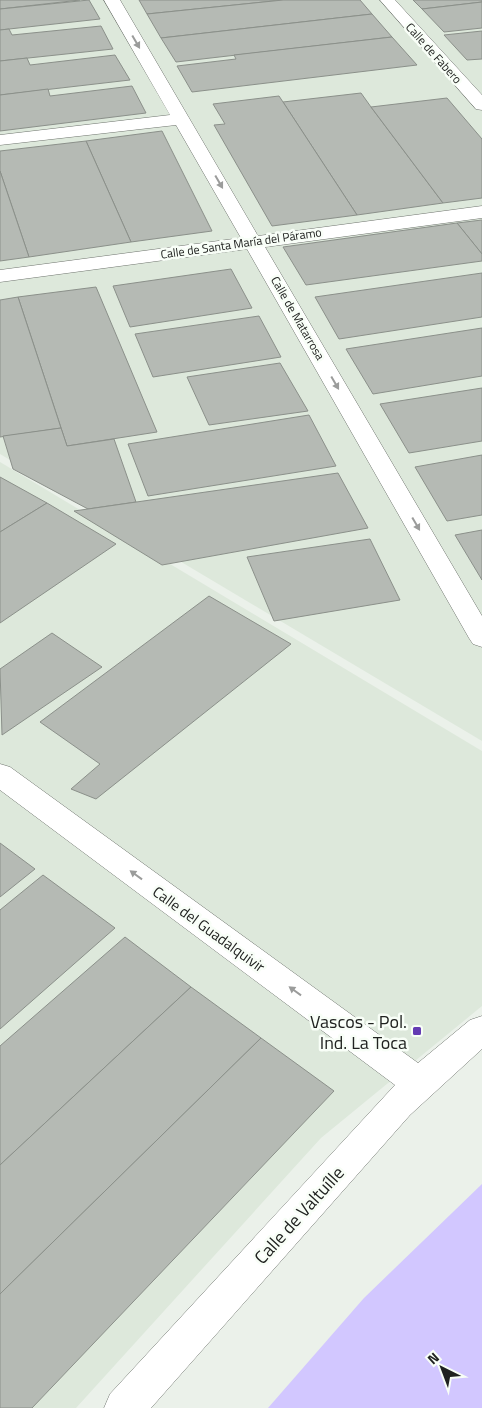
<svg xmlns="http://www.w3.org/2000/svg" width="482" height="1408" viewBox="0 0 482 1408" font-family="'Titillium Web',sans-serif">
<style>
.built{fill:#dde8db}
.green{fill:#d2c7ff}
.building{fill:#b5bab4;stroke:#8b908a}
.lines{fill:none;stroke-linecap:round;stroke-linejoin:round}
.minor-casing{stroke:#6f746e;stroke-width:1}
.minor{fill:#fff;fill-rule:evenodd}
.oneway{fill:#9b9c9b}
.poi-dot{fill:#643bb3;stroke:#f8fef7;stroke-width:2}
.labels{text-anchor:middle;dominant-baseline:central;stroke-width:5;stroke-linejoin:round;paint-order:stroke}
.far-street-label{font-size:12px;fill:#202220;stroke:#f8fef7}
.street-label{font-size:15px;fill:#202220;stroke:#f8fef7}
.near-poi-label{font-size:18px;fill:#202220;stroke:#f8fef7;text-anchor:end}
.near-street-label{font-size:18px;fill:#202220;stroke:#f8fef7}
</style>
<rect width="100%" height="100%" fill="#ebf1ea"/>
<g class="built">
<polygon points="0,0 482,0 482,741 0,454"/>
<polygon points="0,462 482,751 482,1006 321,1138 76,1408 0,1408"/>
</g>
<polygon class="green" points="482,1184 482,1408 268,1408 364,1298"/>
<g class="building">
<polygon points="0,0 80,0 0,9"/>
<polygon points="89,0 100,19 0,30 0,9"/>
<polygon points="139,0 283,0 147,14"/>
<polygon points="283,0 360,0 372,14 161,38 147,14"/>
<polygon points="413,0 482,0 482,2 422,9"/>
<polygon points="482,2 482,28 444,32 422,9"/>
<polygon points="372,14 392,37 176,62 161,38"/>
<polygon points="101,26 113,49 0,61 0,30 9,29 12,35"/>
<polygon points="482,31 482,59 467,60 444,35"/>
<polygon points="392,37 417,65 192,92 177,66 236,59 234,55"/>
<polygon points="115,55 130,80 0,95 0,61 27,58 30,65"/>
<polygon points="132,86 146,113 0,131 0,95 48,89 50,96"/>
<polygon points="361,93 371,107 443,203 357,215 283,102"/>
<polygon points="279,96 283,102 357,215 272,226 214,125 225,124 213,104"/>
<polygon points="447,98 482,139 482,198 443,203 371,107"/>
<polygon points="162,131 212,231 131,242 86,141"/>
<polygon points="86,141 131,242 29,257 0,171 0,151"/>
<polygon points="0,171 29,257 0,261"/>
<polygon points="482,220 482,254 457,223"/>
<polygon points="457,223 482,254 482,261 306,285 283,247"/>
<polygon points="231,269 252,308 130,327 113,286"/>
<polygon points="482,273 482,317 339,339 315,297"/>
<polygon points="96,287 157,432 67,446 18,297"/>
<polygon points="18,297 61,428 0,437 0,300"/>
<polygon points="259,316 281,357 153,377 135,334"/>
<polygon points="482,328 482,376 373,394 346,349"/>
<polygon points="280,363 308,411 209,425 187,377"/>
<polygon points="482,388 482,441 409,453 380,404"/>
<polygon points="309,415 336,466 148,496 128,444"/>
<polygon points="61,428 67,446 114,439 136,502 88,509 13,469 3,436"/>
<polygon points="482,455 482,515 447,521 415,467"/>
<polygon points="338,473 368,528 162,565 74,511"/>
<polygon points="0,477 47,503 0,532"/>
<polygon points="47,503 116,544 0,623 0,532"/>
<polygon points="482,530 482,580 455,535"/>
<polygon points="370,539 400,600 274,621 247,557"/>
<polygon points="209,596 291,644 96,799 71,789 100,764 40,722"/>
<polygon points="52,633 102,667 2,735 0,669"/>
<polygon points="0,843 35,869 0,897"/>
<polygon points="43,875 115,928 0,1029 0,910"/>
<polygon points="125,937 191,987 0,1165 0,1046"/>
<polygon points="191,987 261,1038 0,1294 0,1165"/>
<polygon points="261,1038 334,1091 32,1408 0,1408 0,1294"/>
</g>
<g class="lines">
<defs>
<g id="minor">
<polygon points="104,0 120,0 258,236 482,206 482,218 265,247 482,616 482,647 473,644 469,638 247,249 0,282 0,270 241,238 176,125 0,145 0,135 170,115"/>
<polygon points="380,0 395,0 482,95 482,110 476,109"/>
<polygon points="0,764 10,767 418,1063 470,1020 482,1016 482,1049 410,1115 151,1408 104,1408 110,1394 395,1085 0,790"/>
</g>
</defs>
<use href="#minor" class="minor-casing"/>
<use href="#minor" class="minor"/>
</g>
<defs><path id="oneway-solid" d="M-6-.8H1V-3.2L6.5 0L1 3.2V.8H-6Z" transform="scale(1.25)"/></defs>
<g class="oneway">
<use href="#oneway-solid" transform="translate(136 42) rotate(60)"/>
<use href="#oneway-solid" transform="translate(219 182) rotate(60)"/>
<use href="#oneway-solid" transform="translate(335 383) rotate(60)"/>
<use href="#oneway-solid" transform="translate(416 524) rotate(60)"/>
<use href="#oneway-solid" transform="translate(136 875) rotate(-144)"/>
<use href="#oneway-solid" transform="translate(295 991) rotate(-144)"/>
</g>
<rect class="poi-dot" x="412" y="1026" width="10" height="10" rx="2.5"/>
<g class="labels">
<g class="far-street-label">
<text transform="translate(434 53) rotate(48)">Calle de Fabero</text>
<text transform="translate(241 243) rotate(-8)">Calle de Santa María del Páramo</text>
<text transform="translate(298 318) rotate(60)">Calle de Matarrosa</text>
</g>
<g class="street-label">
<text transform="translate(209 929) rotate(36)">Calle del Guadalquivir</text>
</g>
<g class="near-poi-label">
<text x="407" y="1021">Vascos - Pol.<tspan x="407" dy="21">Ind. La Toca</tspan></text>
</g>
<g class="near-street-label">
<text transform="translate(299 1215) rotate(-48)">Calle de Valtuílle</text>
</g>
</g>
<g transform="translate(442 1368) rotate(318)" stroke="#f8fef7" stroke-width="4" paint-order="stroke">
<path d="M0-4L9 19L0 12L-9 19Z" fill="#202220"/>
<text y="-8" font-size="14" font-weight="bold" text-anchor="middle" fill="#202220">N</text>
</g>
</svg>
